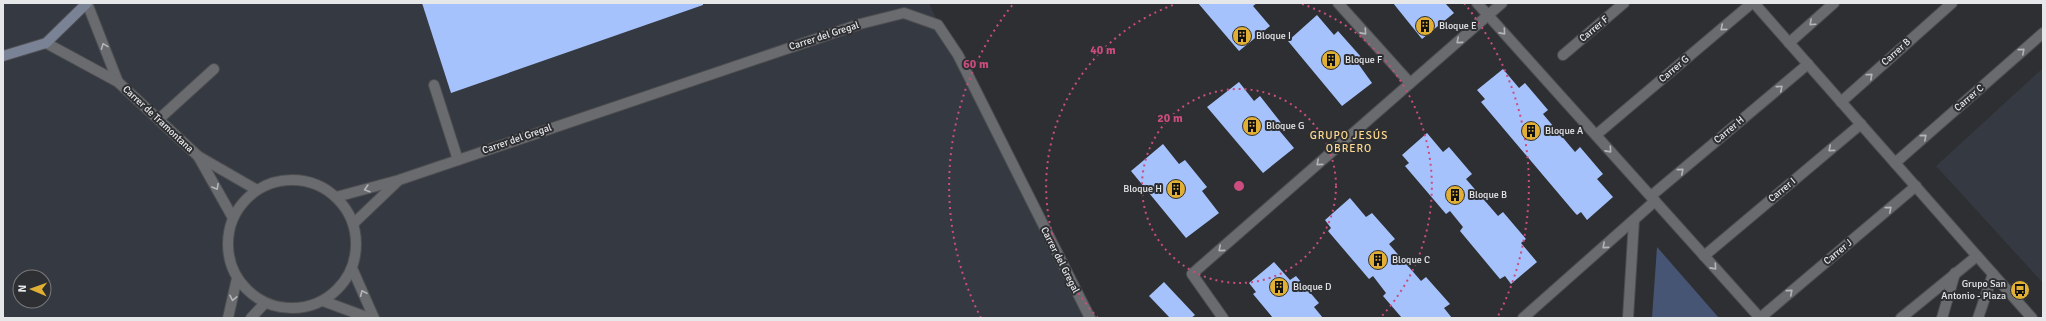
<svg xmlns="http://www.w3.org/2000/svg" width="2046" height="321" viewBox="0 0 2046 321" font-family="Signika,sans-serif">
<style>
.built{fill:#353941;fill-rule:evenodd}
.green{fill:#465574}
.building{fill:#a6c2fd}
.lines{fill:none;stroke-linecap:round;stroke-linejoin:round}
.service-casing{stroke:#4c4d50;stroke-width:12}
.minor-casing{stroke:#4c4d50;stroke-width:12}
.tertiary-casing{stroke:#4c4d50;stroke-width:12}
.secondary-casing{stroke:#4c4d50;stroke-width:12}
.service{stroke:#696b6e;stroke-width:10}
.minor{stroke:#696b6e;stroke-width:10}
.tertiary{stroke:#696b6e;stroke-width:10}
.secondary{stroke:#7a8396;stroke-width:10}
.oneway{stroke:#b4b5b8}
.ring{fill:none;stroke:#cb4c7e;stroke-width:2;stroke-dasharray:2 4}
.labels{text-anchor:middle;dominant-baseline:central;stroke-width:4;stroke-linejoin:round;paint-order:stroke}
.poi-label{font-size:10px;fill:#e6e7e9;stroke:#2e2f32;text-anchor:start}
.street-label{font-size:10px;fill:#e6e7e9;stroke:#2e2f32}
.neighbourhood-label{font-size:11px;letter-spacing:1px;fill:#fdda90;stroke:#2e2f32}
.centre{fill:#cb4c7e;stroke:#2e2f32;stroke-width:2}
.ring-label{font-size:12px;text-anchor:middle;font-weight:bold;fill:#cb4c7e;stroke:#2e2f32;stroke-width:4;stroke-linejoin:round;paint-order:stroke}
</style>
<rect width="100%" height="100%" fill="#2e2f32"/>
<g class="built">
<path d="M3 3H929L949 47 1088 318H3ZM20 277H44V301H20Z"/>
<polygon points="2043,68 2043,283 1936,166"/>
</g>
<polygon class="green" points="1657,247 1719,318 1652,318"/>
<g class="building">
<polygon points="422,3 703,3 703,5 451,93"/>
<polygon points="1198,3 1257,3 1253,6 1270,26 1239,51"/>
<polygon points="1393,3 1445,3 1454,13 1422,39"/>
<polygon points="1317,15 1334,35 1338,31 1362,58 1357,62 1372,83 1342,106 1288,41"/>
<polygon points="1503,69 1519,88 1525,83 1548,110 1543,114 1575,152 1580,147 1603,174 1597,179 1613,197 1587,220 1581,212 1577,215 1575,213 1481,102 1485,99 1477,90"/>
<polygon points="1239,82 1254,101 1260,96 1282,124 1278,129 1294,148 1263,173 1207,107"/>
<polygon points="1427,133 1443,152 1449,147 1472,174 1466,179 1498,216 1503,212 1526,239 1521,243 1537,262 1511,284 1505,276 1500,279 1460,231 1463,227 1450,211 1446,214 1405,166 1409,163 1402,155"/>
<polygon points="1163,144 1179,164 1185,160 1207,187 1202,191 1219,213 1186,238 1131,171"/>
<polygon points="1350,198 1366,217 1372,213 1395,239 1389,244 1421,281 1426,277 1450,304 1444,308 1452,318 1402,318 1383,296 1386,293 1373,276 1369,279 1328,231 1331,228 1325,220"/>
<polygon points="1274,262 1290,280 1296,276 1319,303 1314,307 1323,318 1273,318 1253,294 1256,292 1249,283"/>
<polygon points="1164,282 1195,315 1191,318 1170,318 1149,296"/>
</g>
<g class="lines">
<defs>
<g id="service">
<polyline points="434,85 458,160"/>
<polyline points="159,119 214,69"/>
</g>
<g id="minor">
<polyline points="87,3 118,82"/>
<polyline points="1338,3 1410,83"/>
<polyline points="1477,3 1760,318"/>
<polyline points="46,43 118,82 198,156 257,190"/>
<polyline points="1789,43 1834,3"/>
<polyline points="1563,55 1624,3"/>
<polyline points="1841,102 1952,3"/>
<polyline points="1596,135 1752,3"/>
<polyline points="198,156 233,218"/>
<polyline points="1895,163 2043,33"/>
<circle cx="292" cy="244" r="64"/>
<polyline points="1651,196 1808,64"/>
<polyline points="336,197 399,180 860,24 904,13 938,25 958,55 1090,318"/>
<polyline points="353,224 398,181"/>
<polyline points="1704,256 1861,124"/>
<polyline points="1977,256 2032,318"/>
<polyline points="352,268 374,318"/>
<polyline points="323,301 369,318"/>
<polyline points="228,318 237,278"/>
<polyline points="251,318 265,303"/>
<polyline points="1223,318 1192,274 1502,3"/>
<polyline points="1523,318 1655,201"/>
<polyline points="1628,318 1634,220"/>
<polyline points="1760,318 1916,186"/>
<polyline points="1942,318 1955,273"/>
<polyline points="1978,318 1993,274"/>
</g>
<polyline id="tertiary" points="1754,3 1977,256 1901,318"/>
<polyline id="secondary" points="3,56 46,43 87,3"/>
</defs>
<use href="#service" class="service-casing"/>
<use href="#minor" class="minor-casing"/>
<use href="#tertiary" class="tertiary-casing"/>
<use href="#secondary" class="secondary-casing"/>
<use href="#service" class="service"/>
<use href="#minor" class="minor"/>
<use href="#tertiary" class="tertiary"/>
<use href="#secondary" class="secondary"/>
</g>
<defs><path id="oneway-chevron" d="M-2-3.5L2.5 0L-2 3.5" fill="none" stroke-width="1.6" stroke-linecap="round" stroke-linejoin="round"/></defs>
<g class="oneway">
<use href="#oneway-chevron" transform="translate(1812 23) rotate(138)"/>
<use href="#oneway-chevron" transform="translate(1723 28) rotate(140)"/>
<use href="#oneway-chevron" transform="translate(1364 32) rotate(48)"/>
<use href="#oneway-chevron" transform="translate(1503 32) rotate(48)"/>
<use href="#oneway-chevron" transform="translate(1459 41) rotate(139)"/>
<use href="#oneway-chevron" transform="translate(104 46) rotate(-111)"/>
<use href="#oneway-chevron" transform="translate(2022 51) rotate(-41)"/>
<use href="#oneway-chevron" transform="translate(1870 76) rotate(-42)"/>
<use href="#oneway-chevron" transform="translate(1780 88) rotate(-40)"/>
<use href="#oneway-chevron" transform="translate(1924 137) rotate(-41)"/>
<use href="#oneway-chevron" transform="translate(1831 149) rotate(140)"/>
<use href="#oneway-chevron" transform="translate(1609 150) rotate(48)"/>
<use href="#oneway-chevron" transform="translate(1319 163) rotate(139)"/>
<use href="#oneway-chevron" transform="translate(1681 171) rotate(-40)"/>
<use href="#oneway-chevron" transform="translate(216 187) rotate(61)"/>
<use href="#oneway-chevron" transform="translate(367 189) rotate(164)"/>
<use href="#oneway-chevron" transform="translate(1889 209) rotate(-40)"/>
<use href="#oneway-chevron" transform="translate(1605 246) rotate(139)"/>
<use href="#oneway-chevron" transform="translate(1221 249) rotate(139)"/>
<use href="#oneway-chevron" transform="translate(1714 267) rotate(48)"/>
<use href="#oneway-chevron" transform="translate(1790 292) rotate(-40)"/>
<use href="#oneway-chevron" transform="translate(363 293) rotate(-114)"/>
<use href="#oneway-chevron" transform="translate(233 298) rotate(102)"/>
</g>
<g class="ring">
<circle cx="1239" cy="186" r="97"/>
<path d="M1098 318A193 193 0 0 1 1176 4M1302 4A193 193 0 0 1 1380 318"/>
<path d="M981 318A290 290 0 0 1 1014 3M1464 3A290 290 0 0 1 1497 318"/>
</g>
<defs>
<symbol id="building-disc" viewBox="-11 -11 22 22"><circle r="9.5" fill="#e1af34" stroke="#2e2f32"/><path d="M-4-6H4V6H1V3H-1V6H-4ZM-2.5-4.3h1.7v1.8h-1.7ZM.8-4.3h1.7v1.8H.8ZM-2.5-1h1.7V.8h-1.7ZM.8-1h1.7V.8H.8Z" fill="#111"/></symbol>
<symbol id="bus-disc" viewBox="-11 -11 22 22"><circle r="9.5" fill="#e1af34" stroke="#2e2f32"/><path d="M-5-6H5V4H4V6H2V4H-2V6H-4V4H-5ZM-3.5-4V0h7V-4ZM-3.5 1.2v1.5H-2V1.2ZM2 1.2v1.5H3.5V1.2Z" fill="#111"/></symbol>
</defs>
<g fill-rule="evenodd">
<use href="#building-disc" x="1414" y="15" width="22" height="22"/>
<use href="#building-disc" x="1231" y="25" width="22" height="22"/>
<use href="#building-disc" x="1320" y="49" width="22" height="22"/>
<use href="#building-disc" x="1241" y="115" width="22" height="22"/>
<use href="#building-disc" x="1520" y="120" width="22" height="22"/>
<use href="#building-disc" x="1165" y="178" width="22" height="22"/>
<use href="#building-disc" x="1444" y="184" width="22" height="22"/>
<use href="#building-disc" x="1367" y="249" width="22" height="22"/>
<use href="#building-disc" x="1268" y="276" width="22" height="22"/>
<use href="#bus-disc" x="2009" y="279" width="22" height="22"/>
</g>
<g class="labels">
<g class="poi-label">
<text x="1439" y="26">Bloque E</text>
<text x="1256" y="36">Bloque I</text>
<text x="1345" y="60">Bloque F</text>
<text x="1266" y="126">Bloque G</text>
<text x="1545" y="131">Bloque A</text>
<text x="1162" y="189" text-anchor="end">Bloque H</text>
<text x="1469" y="195">Bloque B</text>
<text x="1392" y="260">Bloque C</text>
<text x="2006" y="284" text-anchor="end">Grupo San<tspan x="2006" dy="12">Antonio - Plaza</tspan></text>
<text x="1293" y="287">Bloque D</text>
</g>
<g class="street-label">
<text transform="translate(1594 29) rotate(-40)">Carrer F</text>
<text transform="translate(824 36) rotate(-18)">Carrer del Gregal</text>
<text transform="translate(1896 52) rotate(-42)">Carrer B</text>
<text transform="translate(1674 69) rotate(-40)">Carrer G</text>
<text transform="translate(1969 98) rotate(-41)">Carrer C</text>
<text transform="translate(158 119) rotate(43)">Carrer de Tramontana</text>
<text transform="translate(1729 130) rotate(-40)">Carrer H</text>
<text transform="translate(517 139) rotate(-19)">Carrer del Gregal</text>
<text transform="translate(1782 190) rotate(-40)">Carrer I</text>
<text transform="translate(1838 252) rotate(-40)">Carrer J</text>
<text transform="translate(1060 260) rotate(63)">Carrer del Gregal</text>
</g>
<g class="neighbourhood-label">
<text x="1349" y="135">GRUPO JESÚS<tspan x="1349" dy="13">OBRERO</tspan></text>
</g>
</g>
<circle cx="1239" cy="186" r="6" class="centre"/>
<g class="ring-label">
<text x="1103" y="54">40 m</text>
<text x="976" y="68">60 m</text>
<text x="1170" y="122">20 m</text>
</g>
<rect width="2046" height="321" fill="none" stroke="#e6e7e9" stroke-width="8"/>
<g transform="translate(32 289) rotate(272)"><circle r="19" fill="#2e2f32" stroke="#78797b"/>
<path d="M0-3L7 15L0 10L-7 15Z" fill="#e1af34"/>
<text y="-6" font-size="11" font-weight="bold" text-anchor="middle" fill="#e6e7e9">N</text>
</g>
</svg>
